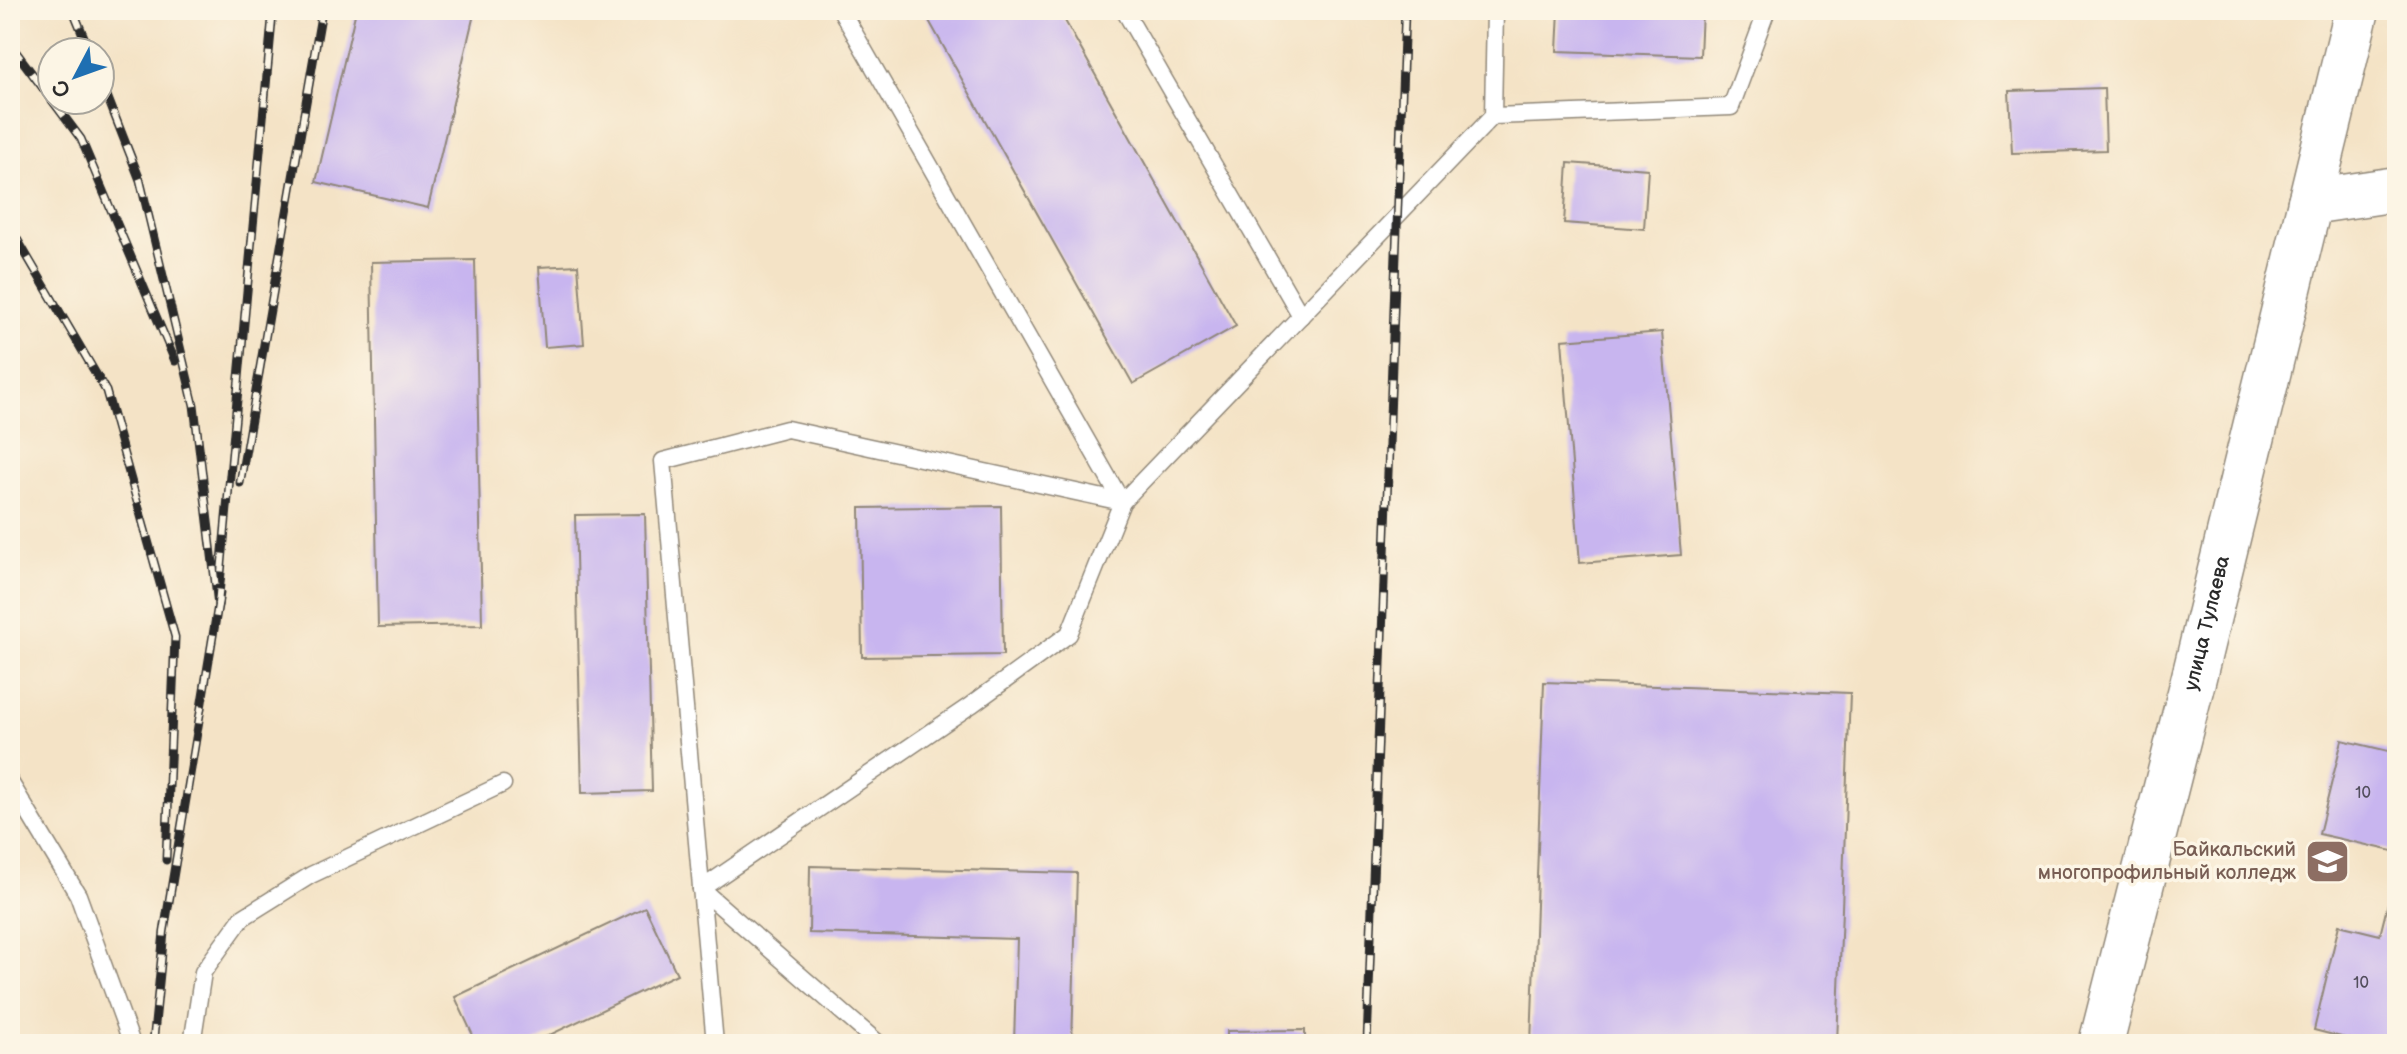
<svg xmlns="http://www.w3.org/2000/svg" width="2407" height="1054" viewBox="0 0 2407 1054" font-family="'Balsamiq Sans',sans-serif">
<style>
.building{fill:#c8b5ef}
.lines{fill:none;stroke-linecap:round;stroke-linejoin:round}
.service-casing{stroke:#908778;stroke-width:19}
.secondary-casing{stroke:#908778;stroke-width:47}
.service{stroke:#fff;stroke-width:16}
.secondary{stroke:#fff;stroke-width:44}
.rail-casing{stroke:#2b2b2b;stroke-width:9}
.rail{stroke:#fcf5e5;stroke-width:6;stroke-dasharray:18;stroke-linecap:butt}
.labels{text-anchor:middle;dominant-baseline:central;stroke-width:7;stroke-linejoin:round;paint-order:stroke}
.number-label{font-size:16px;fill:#524e5c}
.street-label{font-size:20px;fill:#2b2b2b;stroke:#fcf5e5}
.education-label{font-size:20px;fill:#785e54;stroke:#fcf5e5;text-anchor:end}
</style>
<rect width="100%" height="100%" fill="#fcf5e5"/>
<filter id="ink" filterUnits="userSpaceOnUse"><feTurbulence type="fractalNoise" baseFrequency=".0125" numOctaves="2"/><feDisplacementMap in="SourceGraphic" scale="16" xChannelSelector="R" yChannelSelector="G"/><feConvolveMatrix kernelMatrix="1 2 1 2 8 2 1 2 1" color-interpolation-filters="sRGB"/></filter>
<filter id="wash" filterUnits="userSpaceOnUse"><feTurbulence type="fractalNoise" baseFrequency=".006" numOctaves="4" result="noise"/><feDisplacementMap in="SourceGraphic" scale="32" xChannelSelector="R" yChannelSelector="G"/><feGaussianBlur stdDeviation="1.8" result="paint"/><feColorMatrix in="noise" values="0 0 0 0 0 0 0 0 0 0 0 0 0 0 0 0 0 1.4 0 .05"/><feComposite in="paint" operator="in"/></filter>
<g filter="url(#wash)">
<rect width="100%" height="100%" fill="#f4e3c6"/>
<g id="blocks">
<g class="building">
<polygon points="356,10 475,10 428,208 316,182"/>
<polygon points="923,10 1059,10 1236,326 1133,384"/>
<polygon points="1559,10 1702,10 1700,56 1557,51"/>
<polygon points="2104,88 2106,150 2012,153 2009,91"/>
<polygon points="1568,163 1648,169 1644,229 1564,223"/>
<polygon points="475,260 482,625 378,627 371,262"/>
<polygon points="578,265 584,344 545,347 539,267"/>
<polygon points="1662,332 1681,555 1580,563 1562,340"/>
<polygon points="1001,506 1003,655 862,657 860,508"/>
<polygon points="645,514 652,791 582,793 575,515"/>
<polygon points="1544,682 1850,693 1837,1044 1531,1044"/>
<polygon points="2342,740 2397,753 2397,852 2319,834"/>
<polygon points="810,866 1077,873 1072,1044 1014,1044 1017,939 809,933"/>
<polygon points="2396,871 2397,1044 2352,1044 2353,1040 2314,1030 2339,925 2380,935"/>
<polygon points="645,907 677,974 531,1044 477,1044 455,997"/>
<polygon points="1305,1030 1305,1044 1227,1044 1227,1031"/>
</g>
</g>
</g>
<g filter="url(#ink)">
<use href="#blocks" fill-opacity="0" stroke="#908778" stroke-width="2"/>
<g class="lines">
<defs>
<g id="service">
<polyline points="1124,10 1301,316"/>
<polyline points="1493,116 1495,10"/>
<polyline points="10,782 78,895 132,1044"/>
<polyline points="701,889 971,705 1069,634 1122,502 841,10"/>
<polyline points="701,889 879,1044"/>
<polyline points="192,1044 203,972 242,918 311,875 503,784"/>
<polyline points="715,1044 663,461 787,429 1122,502 1493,116 1731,107 1767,10"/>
</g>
<g id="secondary">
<polyline points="2310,202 2397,189"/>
<path id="s1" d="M2101 1044 2193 681 2357 10"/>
</g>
</defs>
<use href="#service" class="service-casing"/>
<use href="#secondary" class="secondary-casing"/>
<use href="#service" class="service"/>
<use href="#secondary" class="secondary"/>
<defs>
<g id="rail">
<polyline points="73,10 90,52"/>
<polyline points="10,44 81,139 175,361"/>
<polyline points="100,78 140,180 194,405 218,605 273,10"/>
<polyline points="10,227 106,391 175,637 166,860"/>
<polyline points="240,483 322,10"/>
<polyline points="153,1044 164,932 220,593"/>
<polyline points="1367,1044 1405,10"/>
</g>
</defs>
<use href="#rail" class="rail-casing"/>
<use href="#rail" class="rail"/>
</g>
</g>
<defs>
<symbol id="university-square" viewBox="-11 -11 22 22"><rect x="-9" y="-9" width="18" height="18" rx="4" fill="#8d6e63" stroke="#fcf5e5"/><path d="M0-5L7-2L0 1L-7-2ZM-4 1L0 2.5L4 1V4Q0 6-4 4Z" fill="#fff"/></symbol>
</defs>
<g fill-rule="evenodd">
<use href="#university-square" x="2302" y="836" width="51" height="51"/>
</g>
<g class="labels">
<g class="number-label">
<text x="2363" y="793">10</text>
<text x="2361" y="983">10</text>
</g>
<g class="street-label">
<text stroke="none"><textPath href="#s1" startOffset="434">улица Тулаева</textPath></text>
</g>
<g class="education-label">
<text x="2296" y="850">Байкальский<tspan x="2296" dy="23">многопрофильный колледж</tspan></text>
</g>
</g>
<rect width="2407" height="1054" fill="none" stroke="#fcf5e5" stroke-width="40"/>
<g transform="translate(76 76) rotate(229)"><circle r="38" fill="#fcf5e5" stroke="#a8a49b" stroke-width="2"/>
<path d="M0-6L14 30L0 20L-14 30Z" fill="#1f6fb2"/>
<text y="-12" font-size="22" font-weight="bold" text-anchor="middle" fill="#2b2b2b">С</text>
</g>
</svg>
